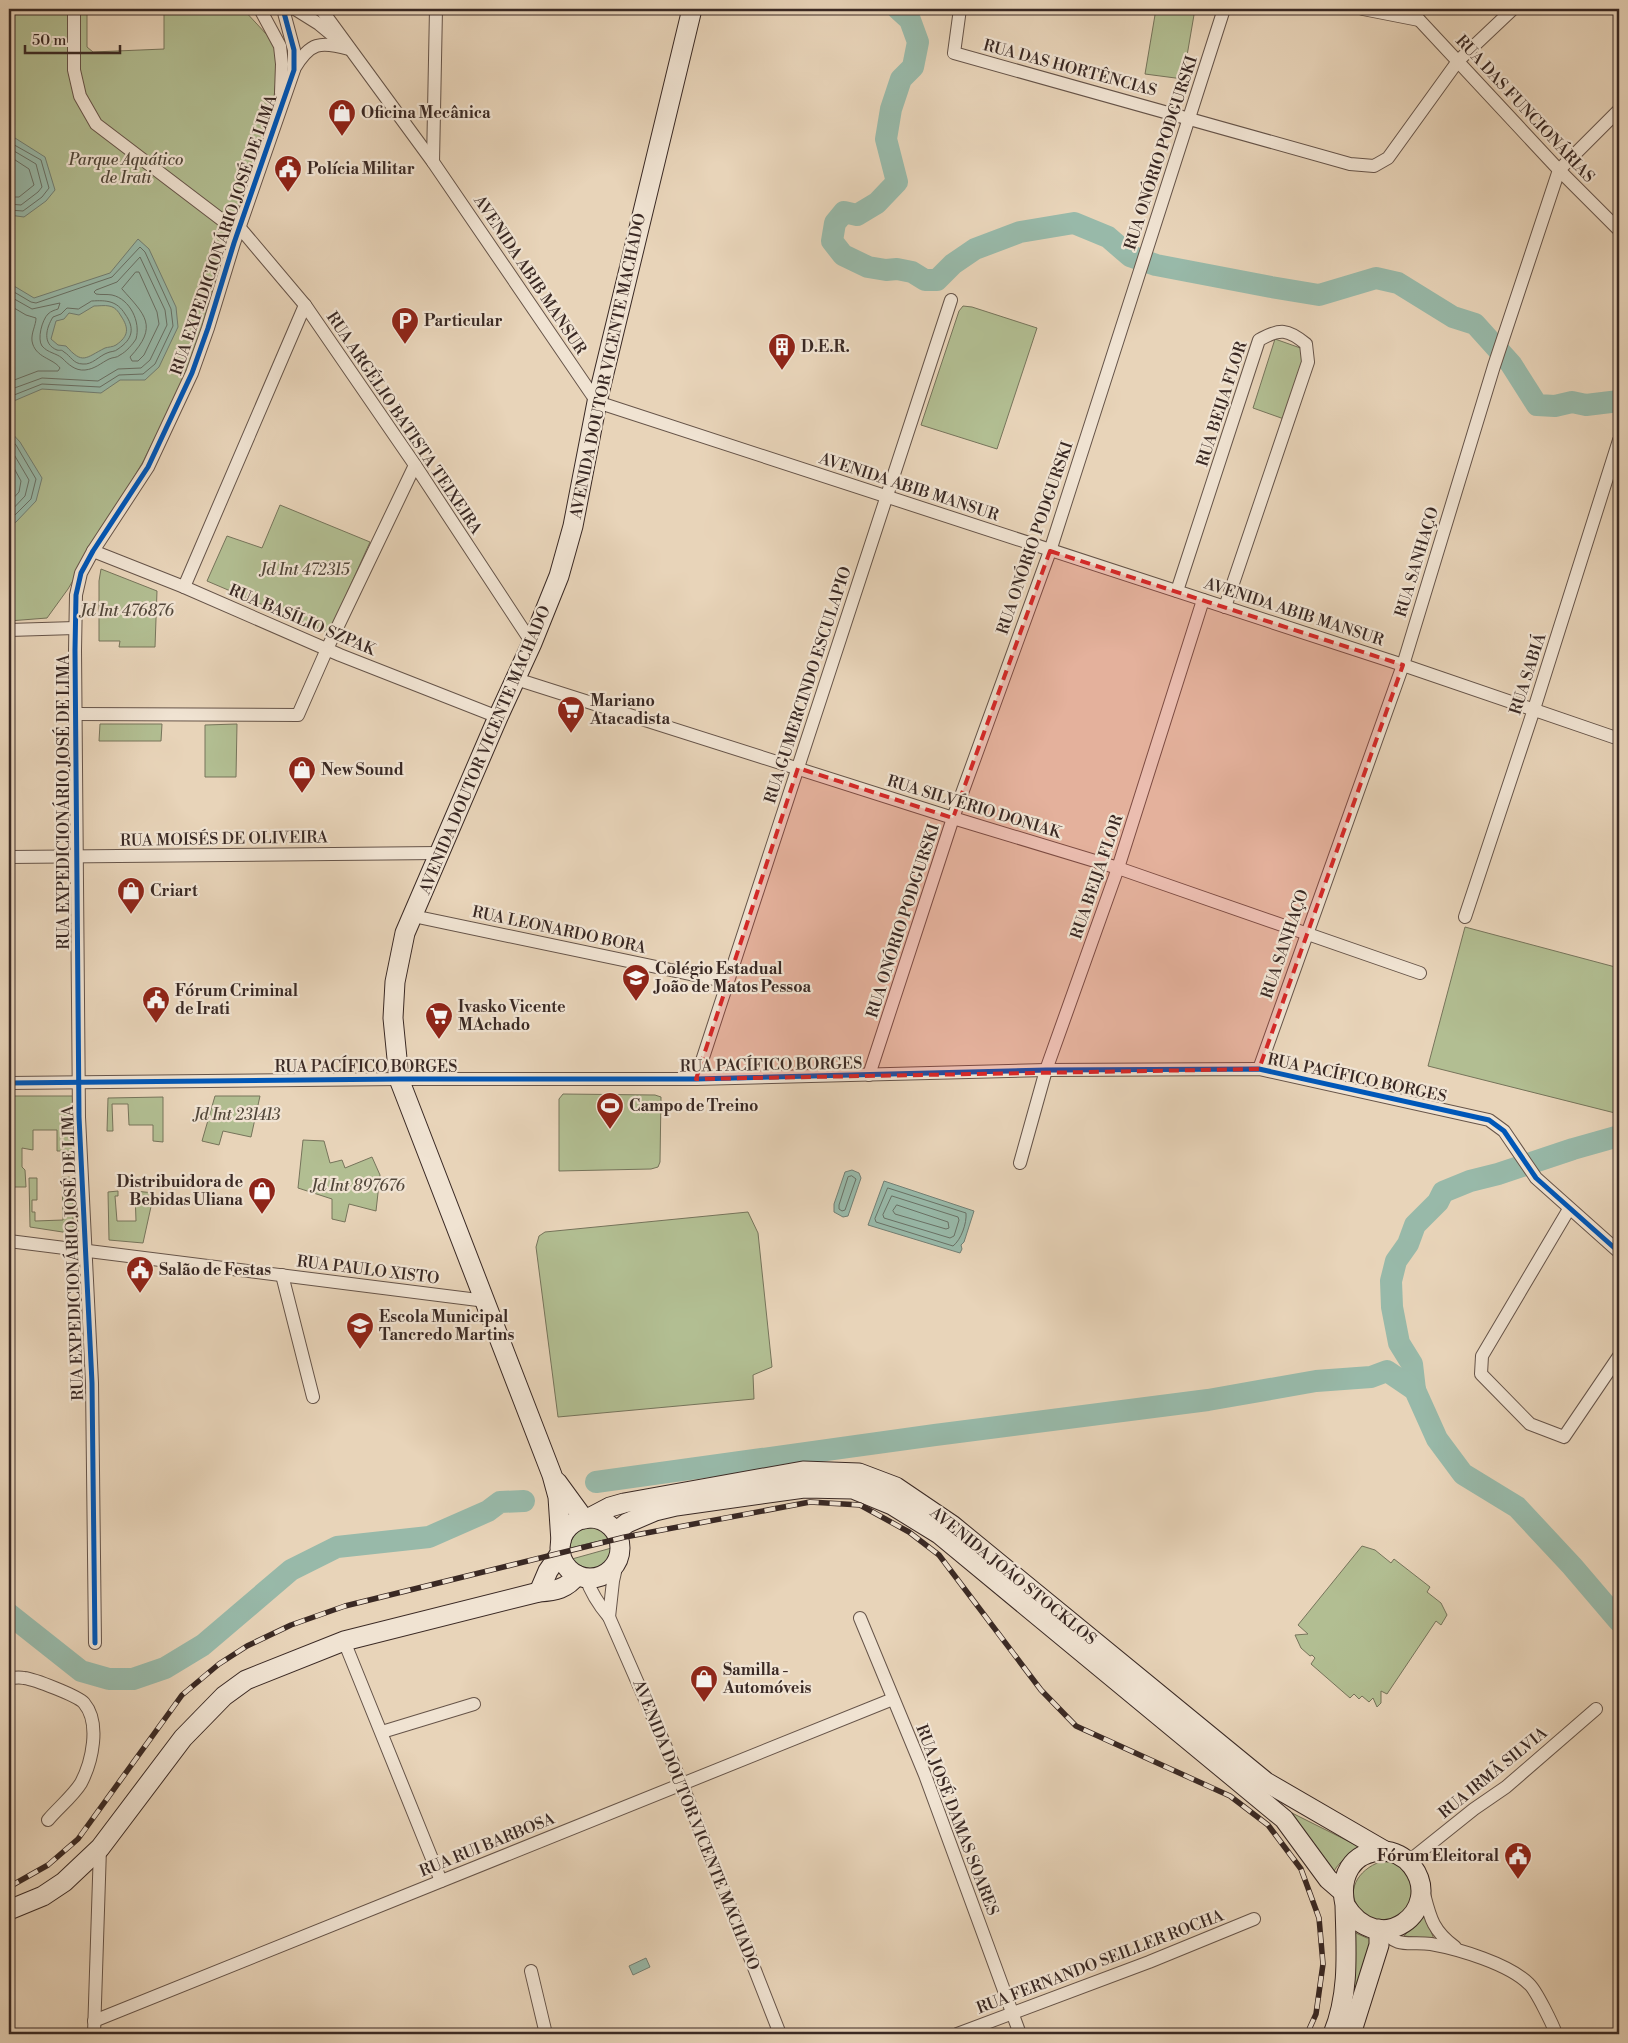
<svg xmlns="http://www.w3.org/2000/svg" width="1628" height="2043" viewBox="0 0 1628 2043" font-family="'Libre Bodoni',serif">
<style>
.green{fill:#b2be92;stroke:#76745b}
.water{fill:#98b9a9;stroke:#727f74;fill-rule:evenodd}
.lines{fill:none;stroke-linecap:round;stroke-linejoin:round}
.shore{stroke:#697166;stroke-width:1}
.river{stroke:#98b9a9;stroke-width:22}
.street-casing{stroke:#665449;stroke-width:14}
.secondary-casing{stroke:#3a2924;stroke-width:21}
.street{stroke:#f0e3d2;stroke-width:12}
.secondary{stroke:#f0e3d2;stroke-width:19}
.rail-casing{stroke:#3a2924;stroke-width:5.5}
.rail{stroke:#f0e3d2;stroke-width:4;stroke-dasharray:11;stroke-linecap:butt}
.cycleway-casing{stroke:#f0e3d2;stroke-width:8}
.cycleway{stroke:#0057b8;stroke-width:5}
.marked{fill:#d62828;fill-opacity:0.2;stroke:#d62828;stroke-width:4;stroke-dasharray:10 6;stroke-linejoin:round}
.labels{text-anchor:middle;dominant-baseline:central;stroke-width:4.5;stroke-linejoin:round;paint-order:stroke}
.street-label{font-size:16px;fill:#3a2924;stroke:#f0e3d2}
.poi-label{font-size:16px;font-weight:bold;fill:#3a2924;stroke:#f0e3d2;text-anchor:start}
.park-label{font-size:16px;font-style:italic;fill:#52473a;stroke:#f0e3d2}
</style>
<rect width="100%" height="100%" fill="#e8d4b9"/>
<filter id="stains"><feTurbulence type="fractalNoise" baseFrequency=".004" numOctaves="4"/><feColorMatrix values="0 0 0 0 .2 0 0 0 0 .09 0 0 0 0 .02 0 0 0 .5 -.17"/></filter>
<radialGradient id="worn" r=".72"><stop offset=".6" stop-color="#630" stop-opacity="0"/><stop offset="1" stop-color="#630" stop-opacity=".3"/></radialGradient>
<g class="green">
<polygon points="9,9 87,9 87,47 93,52 164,49 164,9 243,9 268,36 275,49 277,73 272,112 222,252 207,318 188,370 144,460 68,589 47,618 9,621"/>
<polygon points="1156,9 1195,9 1183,79 1145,74"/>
<polygon points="963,306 972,307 1037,328 997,449 921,425 959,311"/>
<polygon points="1275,339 1306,350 1284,419 1253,408"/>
<polygon points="280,505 370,542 329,633 207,581 227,536 262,548"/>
<polygon points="101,569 157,591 155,647 119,647 120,641 99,641 99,581"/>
<polygon points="100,724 162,724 161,741 99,741"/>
<polygon points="237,724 236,777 205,777 205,725"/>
<polygon points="1465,927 1619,968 1619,1114 1428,1066"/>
<polygon points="563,1094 655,1095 661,1097 660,1162 658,1167 651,1169 559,1171 559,1099"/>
<polygon points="9,1096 74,1096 74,1151 57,1151 57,1130 33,1130 33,1150 22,1148 22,1167 25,1170 26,1187 9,1187"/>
<polygon points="215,1096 260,1096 251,1137 223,1131 219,1145 202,1141"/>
<polygon points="163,1097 163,1142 153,1141 153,1125 129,1125 128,1104 112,1104 113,1131 107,1131 108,1098"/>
<polygon points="303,1140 324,1141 330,1163 342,1160 345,1168 372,1157 380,1175 376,1211 349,1204 345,1222 332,1219 332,1199 298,1188"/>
<polygon points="62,1177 73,1177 73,1231 69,1233 30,1227 29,1178 37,1178 37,1200 32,1200 32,1212 35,1212 35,1221 63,1220"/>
<polygon points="118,1191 118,1196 115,1196 117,1221 136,1221 135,1191 154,1193 143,1243 109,1240 108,1192"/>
<polygon points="748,1212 758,1233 772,1367 753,1375 754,1399 558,1417 536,1247 539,1236 545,1232"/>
<path d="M589 1526C599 1526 607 1528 612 1538L570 1548C571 1536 577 1530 589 1526Z"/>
<polygon points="1362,1546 1375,1550 1391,1563 1394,1559 1430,1587 1427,1592 1441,1603 1447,1615 1441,1625 1436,1621 1387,1694 1381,1691 1381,1703 1377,1707 1373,1698 1369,1702 1362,1696 1359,1699 1354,1694 1350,1698 1311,1664 1315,1658 1312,1655 1310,1656 1301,1648 1295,1635 1308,1634 1298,1625"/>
<path d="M615 1547C615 1573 586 1581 572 1559Z"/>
<path d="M1286 1810 1364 1849C1349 1855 1337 1861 1331 1878Z"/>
<path d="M1380 1862H1391L1401 1866 1414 1883 1413 1903 1391 1922C1386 1922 1377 1922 1372 1920 1369 1918 1365 1914 1363 1912 1342 1893 1359 1869 1380 1862Z"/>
<polygon points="1424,1914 1434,1939 1404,1936"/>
<polygon points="1351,1931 1367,1938 1375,1938 1349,2005"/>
</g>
<g class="water">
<polygon points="9,136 15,138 45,157 55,190 46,201 24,217 9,215"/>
<path d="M138 239 149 249 176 307 178 327 159 367 145 380H120L101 393 42 389 9 403V283L34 298 110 273ZM94 306C99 306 105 305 109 306 115 307 118 311 121 316 129 328 129 336 116 345 113 347 108 347 105 348 85 358 83 365 66 346L58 345 51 339 56 321 64 319 69 313 79 315Z"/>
<polygon points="9,430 20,442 42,478 36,501 16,522 9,527"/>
<polygon points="852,1170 859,1173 861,1178 848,1216 843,1217 834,1212 834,1204 845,1172"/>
<polygon points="884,1181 974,1211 964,1242 961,1245 962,1249 960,1253 868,1225"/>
<polygon points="646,1958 650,1967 633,1975 629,1966"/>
</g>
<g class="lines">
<g class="shore">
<polyline points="9,142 41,160 49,188 42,197 23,211 9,210"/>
<polyline points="9,148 36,164 42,187 38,192 21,205 9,204"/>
<polyline points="9,156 29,169 34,185 19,197 9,197"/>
<path d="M136 272H139L157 312 159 324 144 355 138 361H132L130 357C159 326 145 315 122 289Z"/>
<polyline points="9,289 31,302 36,303 112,277 140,247 145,252 171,309 173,326 155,364 143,374 119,375 100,387 42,384 9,397"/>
<path d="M9 296 32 309 60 303 58 309C55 310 51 311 48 314 42 320 37 339 42 346 48 353 56 353 62 358 68 364 75 371 85 370 95 369 101 363 109 359 113 357 117 358 120 355 126 352 133 344 136 339 141 322 130 299 112 295 107 294 101 295 96 294L94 292 96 290 117 282 140 257 165 310 167 325 150 360 141 368 118 369 98 381 42 378 9 390"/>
<path d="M92 301C107 300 117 301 125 314 135 328 133 339 118 349 115 352 111 351 107 353 99 356 92 365 83 364 73 364 71 356 64 352 61 349 61 351 57 350 42 344 46 328 53 317L61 314 67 308 78 309Z"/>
<path d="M9 305 26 315 36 318C36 325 31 333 32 341 35 358 53 358 60 368L58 371H38L9 382"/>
<polyline points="9,437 16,445 36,479 31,499 9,521"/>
<polyline points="9,446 29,480 25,496 9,513"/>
<polyline points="9,459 21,481 19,492 9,503"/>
<polygon points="852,1176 856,1179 845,1210 842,1211 839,1209 839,1205 848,1177"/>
<path d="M888 1188 966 1213C967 1223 961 1240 953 1246L876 1222 875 1219Z"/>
<polygon points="892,1196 958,1217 959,1220 954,1236 950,1238 884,1218 883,1215"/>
<polygon points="897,1205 948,1222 949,1228 946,1229 895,1214 893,1211"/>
</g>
<g class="river">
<polyline points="898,9 910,20 918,42 913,67 901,79 891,109 886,139 897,182 877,203 857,215 844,212 835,223 832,241 843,255 868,267 886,270 897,269 912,272 925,280 937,280 953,264 975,249 1020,232 1074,223 1108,237 1130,256 1156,265 1271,287 1319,295 1376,278 1398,283 1453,317 1475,324 1511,364 1537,405 1555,406 1572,402 1586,405 1619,401"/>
<polyline points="1415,1390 1412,1364 1399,1343 1392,1307 1391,1281 1396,1261 1408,1244 1415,1225 1438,1202 1443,1192 1470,1181 1498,1174 1573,1149 1619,1136"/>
<polyline points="596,1482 935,1435 1208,1400 1316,1381 1371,1377 1387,1371 1415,1390 1437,1439 1463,1474 1517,1507 1572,1566 1619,1621"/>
<polyline points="9,1614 81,1671 109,1679 133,1679 165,1668 203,1645 291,1570 337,1547 429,1537 488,1511 500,1502 524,1501"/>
</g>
<defs>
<g id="street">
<polyline points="74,9 74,70 80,96 96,124 226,223 240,228 305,305 415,465 532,643"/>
<polyline points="260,9 280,46 282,64 281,93"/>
<polyline points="295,9 319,24 336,38"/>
<polyline points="321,9 433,162 597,402 1403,665 1619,739"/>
<polyline points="960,9 954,53 1350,164 1374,166 1388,158 1458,61 1513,9"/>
<polyline points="1363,9 1419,20"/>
<polyline points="1409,9 1559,170 1619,230"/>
<path d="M294 69C310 42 320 41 349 49"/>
<polyline points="433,162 436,9"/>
<polyline points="93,551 184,587 340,655 498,717"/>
<polyline points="184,587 305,305"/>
<path d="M1177 591 1259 340C1280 328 1288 329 1306 344L1308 362 1225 607"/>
<polyline points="9,630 75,628"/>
<polyline points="516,679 953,818 1118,868 1420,973"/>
<polyline points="76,714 298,715 327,649 415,465"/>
<polyline points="9,857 439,853"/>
<polyline points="413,916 728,982"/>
<polyline points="1465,917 1534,709 1619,440"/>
<polyline points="1259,1069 1403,665 1494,366 1559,170 1619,110"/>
<polyline points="869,1075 953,818 1050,551 1224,9"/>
<polyline points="696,1079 951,300"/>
<polyline points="9,1083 399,1079 696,1079 1046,1070 1259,1069 1489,1120 1504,1131 1536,1178 1619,1252"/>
<polyline points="1020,1163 1046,1070 1118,868 1203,600"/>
<polyline points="1569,1209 1482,1356 1481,1374 1530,1424 1564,1437 1619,1356"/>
<polyline points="9,1241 486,1301"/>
<polyline points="282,1275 313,1397"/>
<path d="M586 1578C591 1593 599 1605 609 1617L682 1784 780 2034"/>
<polyline points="609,1617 613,1581 618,1559"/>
<polyline points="860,1618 925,1775 1020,2034"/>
<polyline points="344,1641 441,1881"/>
<polyline points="95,1643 92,1383 79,1117 75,650 76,595 81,573 93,551 148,467 192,373 208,328 234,243 294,70 294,50 283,9"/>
<path d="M9 1678C14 1678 19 1677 24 1678 34 1679 78 1696 84 1703 101 1723 92 1762 81 1783 73 1796 58 1808 48 1820"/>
<polyline points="382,1732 474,1704"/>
<polyline points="1409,1861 1474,1809 1506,1787 1596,1709"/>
<path d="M1423 1890C1430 1917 1432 1930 1455 1947"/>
<path d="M1383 1930C1397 1949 1410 1941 1431 1944 1459 1949 1509 1964 1529 1984 1536 1990 1553 2025 1556 2034"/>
<polyline points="531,1971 546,2034"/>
<polyline points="94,2021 893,1699"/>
<polyline points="94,2034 100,1848"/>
<polyline points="957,2034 1149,1962 1254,1919"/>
</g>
<g id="secondary">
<polyline points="557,1482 584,1519"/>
<polyline points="589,1518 610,1507 624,1503 803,1471 859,1473 896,1487 952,1525 1266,1782 1385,1851"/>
<circle cx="590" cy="1548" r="30"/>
<polyline points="617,1535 622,1527 627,1523 655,1511 676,1506 804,1488 853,1489 892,1505 939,1534 1284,1819 1328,1879 1343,1892"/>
<polyline points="561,1542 558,1497 552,1475 399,1079 393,1018 395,982 405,933 498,717 532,643 559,576 573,526 597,402 692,9"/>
<polyline points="539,1592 548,1571 561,1552"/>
<path d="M9 1910 43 1896 64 1882 100 1848 183 1738 224 1696 246 1680 344 1641 539 1592C555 1591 567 1589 577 1575"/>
<path d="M1333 2034C1350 1993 1346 1949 1345 1905 1339 1877 1351 1852 1382 1851 1394 1851 1405 1857 1412 1866 1445 1910 1379 1961 1345 1905"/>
<polyline points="1351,2034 1379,1945 1379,1929"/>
</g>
</defs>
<use href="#street" class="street-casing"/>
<use href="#secondary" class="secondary-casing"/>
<use href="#street" class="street"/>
<use href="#secondary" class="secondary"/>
<defs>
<polyline id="rail" points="9,1887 48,1865 78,1839 182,1695 219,1664 247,1646 291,1625 345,1606 625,1537 810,1502 860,1505 909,1532 939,1555 1041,1690 1076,1726 1230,1796 1268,1825 1301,1869 1319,1918 1323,1964 1316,2014 1307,2034"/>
</defs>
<use href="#rail" class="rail-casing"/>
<use href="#rail" class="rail"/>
<defs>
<g id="cycleway">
<polyline points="9,1083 399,1079 696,1079 1046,1070 1259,1069 1489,1120 1504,1131 1536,1178 1619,1252"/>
<polyline points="95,1643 92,1383 79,1117 75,650 76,595 81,573 93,551 148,467 192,373 208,328 234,243 294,70 294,50 283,9"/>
</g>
</defs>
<use href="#cycleway" class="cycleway-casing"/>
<use href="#cycleway" class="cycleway"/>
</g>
<path class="marked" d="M1050 551 1403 665 1259 1069 696 1079 798 768 953 818Z"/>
<defs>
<symbol id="shop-pin" viewBox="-11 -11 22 30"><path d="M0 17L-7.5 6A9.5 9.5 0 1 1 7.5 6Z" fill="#8f2418" stroke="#f0e3d2"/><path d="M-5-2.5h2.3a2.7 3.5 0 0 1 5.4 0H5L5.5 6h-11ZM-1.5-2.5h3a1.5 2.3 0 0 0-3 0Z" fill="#fff"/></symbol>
<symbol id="civic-pin" viewBox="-11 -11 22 30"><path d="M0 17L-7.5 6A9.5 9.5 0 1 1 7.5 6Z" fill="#8f2418" stroke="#f0e3d2"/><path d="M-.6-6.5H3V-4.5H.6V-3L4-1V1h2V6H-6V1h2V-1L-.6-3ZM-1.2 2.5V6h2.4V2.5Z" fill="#fff"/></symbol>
<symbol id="parking-pin" viewBox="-11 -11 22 30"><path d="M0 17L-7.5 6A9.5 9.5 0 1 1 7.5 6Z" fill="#8f2418" stroke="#f0e3d2"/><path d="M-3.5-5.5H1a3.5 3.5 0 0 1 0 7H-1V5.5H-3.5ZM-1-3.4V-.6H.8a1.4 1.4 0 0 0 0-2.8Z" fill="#fff"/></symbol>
<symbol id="building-pin" viewBox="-11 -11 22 30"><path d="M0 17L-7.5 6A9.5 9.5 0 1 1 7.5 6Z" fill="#8f2418" stroke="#f0e3d2"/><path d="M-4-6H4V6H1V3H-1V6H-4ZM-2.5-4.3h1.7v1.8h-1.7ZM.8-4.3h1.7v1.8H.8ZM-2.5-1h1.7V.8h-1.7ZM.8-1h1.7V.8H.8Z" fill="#fff"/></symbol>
<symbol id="supermarket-pin" viewBox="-11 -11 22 30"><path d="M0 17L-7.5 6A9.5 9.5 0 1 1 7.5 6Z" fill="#8f2418" stroke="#f0e3d2"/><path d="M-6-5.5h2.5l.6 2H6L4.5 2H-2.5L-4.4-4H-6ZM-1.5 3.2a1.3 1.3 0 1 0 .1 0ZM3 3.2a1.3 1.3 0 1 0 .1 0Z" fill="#fff"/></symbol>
<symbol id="school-pin" viewBox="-11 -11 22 30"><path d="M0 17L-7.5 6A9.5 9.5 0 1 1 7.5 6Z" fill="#8f2418" stroke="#f0e3d2"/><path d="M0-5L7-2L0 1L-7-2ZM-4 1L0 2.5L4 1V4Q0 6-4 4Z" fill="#fff"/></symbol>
<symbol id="stadium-pin" viewBox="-11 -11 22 30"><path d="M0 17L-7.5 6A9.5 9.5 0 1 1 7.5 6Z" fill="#8f2418" stroke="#f0e3d2"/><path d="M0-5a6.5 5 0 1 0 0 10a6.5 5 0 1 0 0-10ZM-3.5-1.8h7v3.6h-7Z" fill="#fff"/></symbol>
</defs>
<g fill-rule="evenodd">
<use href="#shop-pin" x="326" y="97" width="32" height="43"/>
<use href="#civic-pin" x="272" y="153" width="32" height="43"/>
<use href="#parking-pin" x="389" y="305" width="32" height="43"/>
<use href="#building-pin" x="766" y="331" width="32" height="43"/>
<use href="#supermarket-pin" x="555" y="694" width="32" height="43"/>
<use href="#shop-pin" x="286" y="754" width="32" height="43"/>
<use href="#shop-pin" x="115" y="875" width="32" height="43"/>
<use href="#school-pin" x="620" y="962" width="32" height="43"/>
<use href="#civic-pin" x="140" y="984" width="32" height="43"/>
<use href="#supermarket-pin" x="423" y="1000" width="32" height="43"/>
<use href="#stadium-pin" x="594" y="1090" width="32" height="43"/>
<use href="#shop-pin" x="246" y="1175" width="32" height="43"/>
<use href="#civic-pin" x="124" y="1254" width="32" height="43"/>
<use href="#school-pin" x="344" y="1310" width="32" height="43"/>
<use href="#shop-pin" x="688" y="1663" width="32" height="43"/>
<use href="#civic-pin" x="1502" y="1840" width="32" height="43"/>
</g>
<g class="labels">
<g class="street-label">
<text transform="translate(1070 68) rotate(15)">RUA DAS HORTÊNCIAS</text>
<text transform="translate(1525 109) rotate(47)">RUA DAS FUNCIONÁRIAS</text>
<text transform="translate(1161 153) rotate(-72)">RUA ONÓRIO PODGURSKI</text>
<text transform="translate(224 235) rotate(-71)">RUA EXPEDICIONÁRIO JOSÉ DE LIMA</text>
<text transform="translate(530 275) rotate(56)">AVENIDA ABIB MANSUR</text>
<text transform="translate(608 366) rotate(-78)">AVENIDA DOUTOR VICENTE MACHADO</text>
<text transform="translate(1222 404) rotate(-72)">RUA BEIJA FLOR</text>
<text transform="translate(404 423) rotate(56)">RUA ARGÉLIO BATISTA TEIXEIRA</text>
<text transform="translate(909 487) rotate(18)">AVENIDA ABIB MANSUR</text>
<text transform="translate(1035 538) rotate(-71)">RUA ONÓRIO PODGURSKI</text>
<text transform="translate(1417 562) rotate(-73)">RUA SANHAÇO</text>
<text transform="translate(1294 612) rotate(18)">AVENIDA ABIB MANSUR</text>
<text transform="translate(302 620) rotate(23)">RUA BASÍLIO SZPAK</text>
<text transform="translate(1528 674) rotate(-72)">RUA SABIÁ</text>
<text transform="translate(808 685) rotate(-72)">RUA GUMERCINDO ESCULAPIO</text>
<text transform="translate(485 750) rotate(-67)">AVENIDA DOUTOR VICENTE MACHADO</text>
<text transform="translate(64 802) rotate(-90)">RUA EXPEDICIONÁRIO JOSÉ DE LIMA</text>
<text transform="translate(974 807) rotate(17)">RUA SILVÉRIO DONIAK</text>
<text transform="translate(224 839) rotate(-1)">RUA MOISÉS DE OLIVEIRA</text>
<text transform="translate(1097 877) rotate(-71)">RUA BEIJA FLOR</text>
<text transform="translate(903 921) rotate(-72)">RUA ONÓRIO PODGURSKI</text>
<text transform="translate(559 930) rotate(12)">RUA LEONARDO BORA</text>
<text transform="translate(1285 944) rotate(-71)">RUA SANHAÇO</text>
<text transform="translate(771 1065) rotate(-1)">RUA PACÍFICO BORGES</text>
<text x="366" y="1067">RUA PACÍFICO BORGES</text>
<text transform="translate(1357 1078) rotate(12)">RUA PACÍFICO BORGES</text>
<text transform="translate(73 1253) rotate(-92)">RUA EXPEDICIONÁRIO JOSÉ DE LIMA</text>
<text transform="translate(368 1270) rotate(7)">RUA PAULO XISTO</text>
<text transform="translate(1013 1576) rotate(39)">AVENIDA JOÃO STOCKLOS</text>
<text transform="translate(1493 1773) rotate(-39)">RUA IRMÃ SILVIA</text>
<text transform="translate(957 1820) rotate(69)">RUA JOSÉ DAMAS SOARES</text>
<text transform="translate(696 1825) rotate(68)">AVENIDA DOUTOR VICENTE MACHADO</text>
<text transform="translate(487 1845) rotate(-22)">RUA RUI BARBOSA</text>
<text transform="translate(1100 1962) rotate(-21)">RUA FERNANDO SEILLER ROCHA</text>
</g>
<g class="poi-label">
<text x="361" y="113">Oficina Mecânica</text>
<text x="307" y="169">Polícia Militar</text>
<text x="424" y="321">Particular</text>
<text x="801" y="347">D.E.R.</text>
<text x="590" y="701">Mariano<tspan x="590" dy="18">Atacadista</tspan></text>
<text x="321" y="770">New Sound</text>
<text x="150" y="891">Criart</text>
<text x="655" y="969">Colégio Estadual<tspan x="655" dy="18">João de Matos Pessoa</tspan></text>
<text x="175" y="991">Fórum Criminal<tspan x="175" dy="18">de Irati</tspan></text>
<text x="458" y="1007">Ivasko Vicente<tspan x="458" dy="18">MAchado</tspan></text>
<text x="629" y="1106">Campo de Treino</text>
<text x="243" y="1182" text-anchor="end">Distribuidora de<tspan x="243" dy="18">Bebidas Uliana</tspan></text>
<text x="159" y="1270">Salão de Festas</text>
<text x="379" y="1317">Escola Municipal<tspan x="379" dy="18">Tancredo Martins</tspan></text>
<text x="723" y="1670">Samilla -<tspan x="723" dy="18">Automóveis</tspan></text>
<text x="1499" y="1856" text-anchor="end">Fórum Eleitoral</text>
</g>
<g class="park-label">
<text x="126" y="160">Parque Aquático<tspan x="126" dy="18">de Irati</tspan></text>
<text x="305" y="570">Jd Int 472315</text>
<text x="127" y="611">Jd Int 476876</text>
<text x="237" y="1115">Jd Int 231413</text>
<text x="358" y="1186">Jd Int 897676</text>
</g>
</g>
<rect width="1628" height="2043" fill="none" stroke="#e8d4b9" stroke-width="30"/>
<rect x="10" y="10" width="1608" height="2023" fill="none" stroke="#3a2924" stroke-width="2.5"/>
<rect x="15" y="15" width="1598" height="2013" fill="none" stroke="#3a2924"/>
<path d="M25 45v8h95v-8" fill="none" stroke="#3a2924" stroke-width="2.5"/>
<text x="32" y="45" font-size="15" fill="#3a2924" stroke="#f0e3d2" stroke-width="4" paint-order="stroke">50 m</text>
<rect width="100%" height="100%" filter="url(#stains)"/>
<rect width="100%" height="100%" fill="url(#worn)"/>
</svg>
